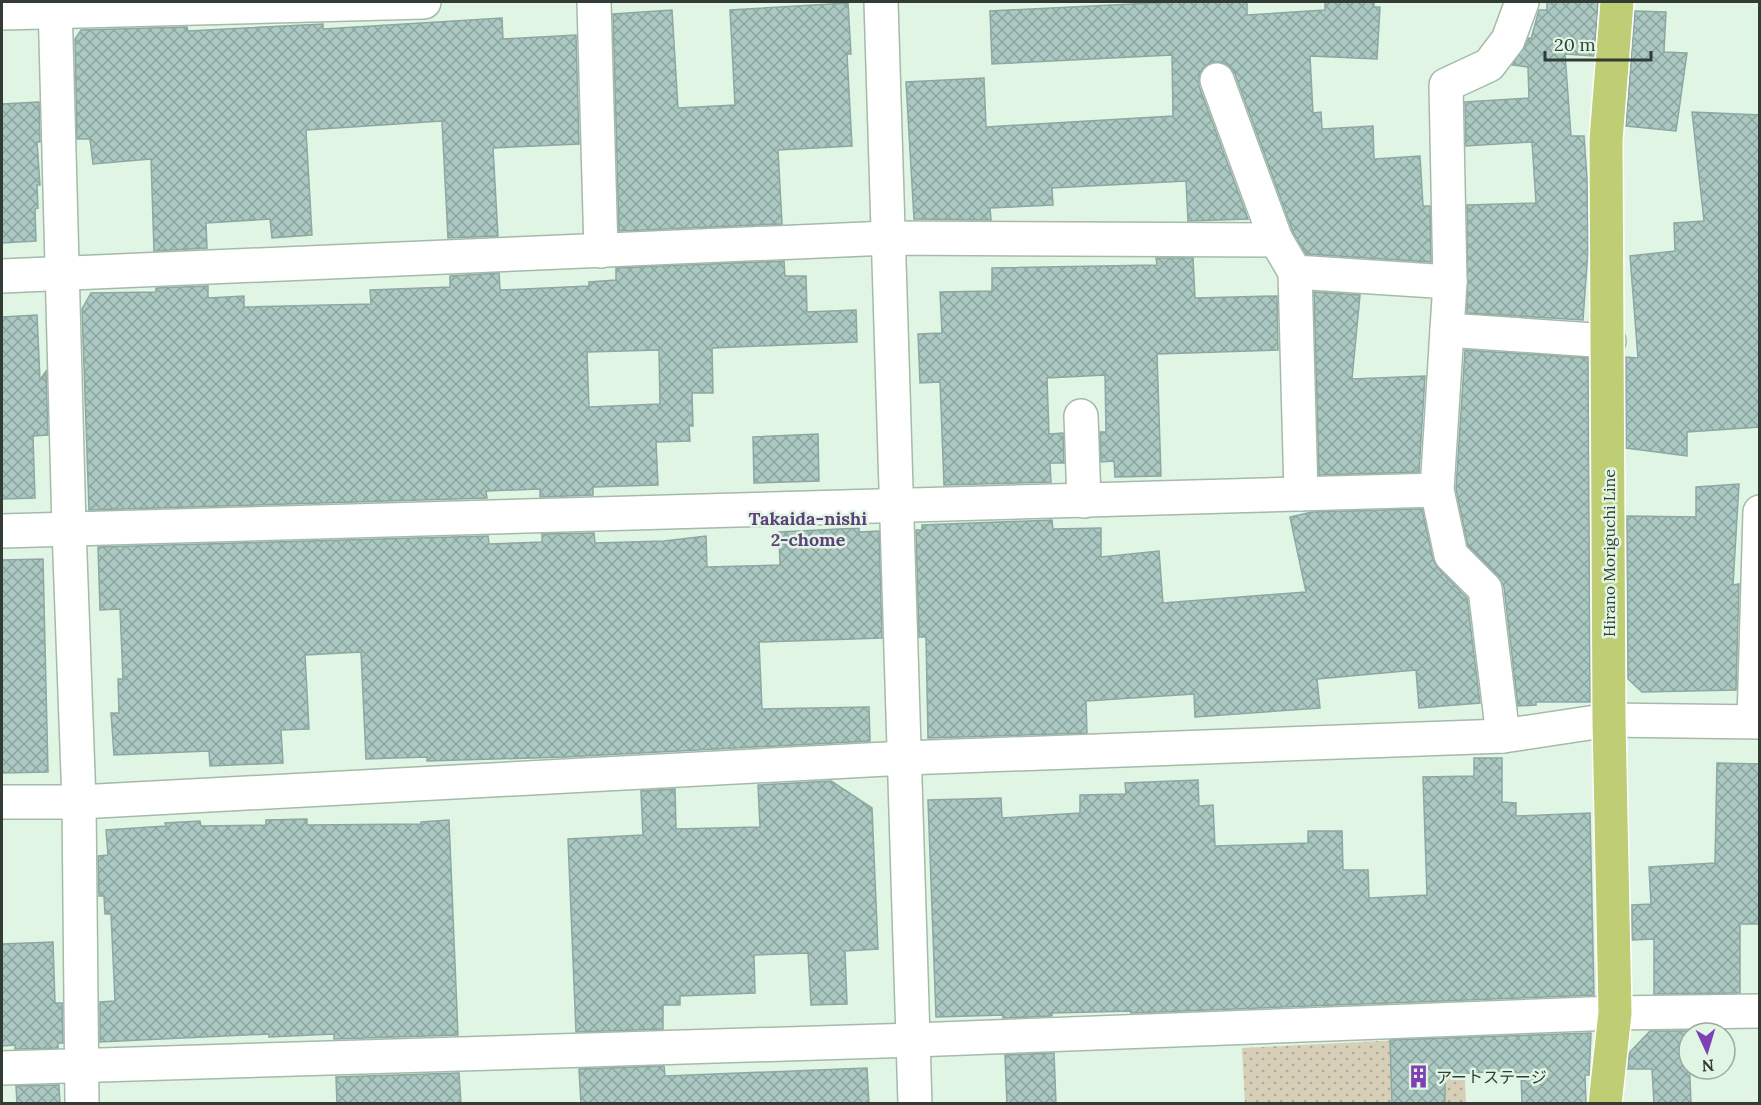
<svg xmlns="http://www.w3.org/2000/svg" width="1761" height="1105" viewBox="0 0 1761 1105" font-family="Lora,'Noto Sans JP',serif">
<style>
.green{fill:url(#green-dots)}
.building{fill:url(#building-cross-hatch);stroke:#8ca8a2;stroke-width:1.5;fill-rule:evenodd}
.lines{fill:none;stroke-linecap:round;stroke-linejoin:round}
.minor-casing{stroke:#a6baa9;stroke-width:36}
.major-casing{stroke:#fff;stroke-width:36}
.minor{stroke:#fff;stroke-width:33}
.major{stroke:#bfcd74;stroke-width:33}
.labels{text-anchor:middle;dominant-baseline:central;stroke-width:5;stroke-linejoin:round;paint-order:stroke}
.street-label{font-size:16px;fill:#323b34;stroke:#e0f5e4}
.poi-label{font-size:16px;fill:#323b34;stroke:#e0f5e4;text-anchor:start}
.neighbourhood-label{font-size:18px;font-weight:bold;fill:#5d3f7a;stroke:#e0f5e4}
</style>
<defs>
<pattern id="green-dots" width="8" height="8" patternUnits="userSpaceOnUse" patternTransform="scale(1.5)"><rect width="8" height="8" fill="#d8cfb9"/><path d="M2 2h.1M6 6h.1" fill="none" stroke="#b0a997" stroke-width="1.8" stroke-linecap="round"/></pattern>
<pattern id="building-cross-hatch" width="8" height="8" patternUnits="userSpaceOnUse" patternTransform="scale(1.5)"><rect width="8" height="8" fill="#abc8c2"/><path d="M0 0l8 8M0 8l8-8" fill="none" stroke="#8ca49e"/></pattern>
</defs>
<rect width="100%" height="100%" fill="#e0f5e4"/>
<polygon class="green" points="1463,1037 1466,1103 1245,1103 1242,1048"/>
<g class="building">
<polygon points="1173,2 1247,2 1247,15 1325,10 1325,2 1374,2 1374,7 1380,7 1377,59 1310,56 1313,113 1321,112 1322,129 1373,126 1374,159 1420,156 1423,206 1430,206 1431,262 1306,254 1293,232 1235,74 1228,65 1220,62 1211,62 1203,68 1199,76 1199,86 1248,219 1188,221 1186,181 1052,188 1053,205 990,208 991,220 914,219 906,82 984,78 986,127 1173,116 1172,55 992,64 990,11"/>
<polygon points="1547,2 1598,2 1594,56 1565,54 1571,136 1584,136 1587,179 1588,250 1583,320 1467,313 1467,205 1536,203 1532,142 1466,146 1465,102 1529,98 1528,67 1512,65 1529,38 1531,39 1539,10 1547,10"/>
<polygon points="848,3 851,54 847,54 852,146 778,150 782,224 619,231 613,14 672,10 678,108 735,105 730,10"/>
<polygon points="1635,11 1666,12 1664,52 1687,53 1676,131 1626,126"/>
<polygon points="502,18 503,39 576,35 579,144 493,148 498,236 448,238 442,121 306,130 312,235 272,238 270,219 206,223 207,248 154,251 151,159 93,164 90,139 77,139 75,39 81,30 187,27 188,31 323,24 323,29"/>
<polygon points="39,102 40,142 37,142 40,185 37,185 38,208 35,209 36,241 2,243 2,104"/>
<polygon points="1692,112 1760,115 1760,427 1687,432 1687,456 1626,448 1626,357 1638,358 1630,256 1675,251 1674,223 1704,221"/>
<polygon points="1156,258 1193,258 1195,298 1277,296 1278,350 1157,354 1161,476 1115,477 1114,461 1101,462 1100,432 1106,432 1105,375 1047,378 1049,434 1063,433 1064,463 1050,463 1051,482 944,485 940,382 920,383 918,334 942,333 940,292 992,291 992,268 1157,265"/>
<path d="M784 261 785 276H806L807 312 856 310 857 342 712 348 713 393H692L693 426H689L690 441 656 442 658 485 593 487V495L540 497V489L486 491 487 498 89 510 82 309 91 293 156 292V288L208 286V298L244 296V307L371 304 370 290 450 287V276L499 273 500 290 589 286V282L616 280V268ZM659 350 660 404 589 407 587 352Z"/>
<polygon points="1314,292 1360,295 1352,379 1425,376 1419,472 1319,475"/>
<polygon points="37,315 40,380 46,371 48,435 33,436 35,498 2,499 2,317"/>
<polygon points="1465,350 1588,358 1590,702 1536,702 1536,705 1518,706 1504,587 1498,576 1468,546 1456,489"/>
<polygon points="818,434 819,481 754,483 753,437"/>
<polygon points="1739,484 1733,585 1739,584 1736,690 1642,692 1628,679 1627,516 1696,517 1696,487"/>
<polygon points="1422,509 1433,560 1438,568 1467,598 1480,703 1419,708 1416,670 1317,679 1320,708 1195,717 1194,694 1086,701 1087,733 928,738 926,637 919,637 916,530 922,530 922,525 1052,520 1053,529 1101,528 1101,557 1159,551 1163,603 1306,592 1290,517 1312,512"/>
<polygon points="859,528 859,532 879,531 882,638 759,642 762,709 869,707 870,741 565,757 427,761 427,757 366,759 361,652 305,655 309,729 281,730 283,763 210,766 209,751 114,755 111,713 119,713 118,679 123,679 120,609 100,610 98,547 488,536 489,544 542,542 542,534 594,533 595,543 664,541 706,536 707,567 780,565 779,532"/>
<polygon points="43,559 48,772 2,773 2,560"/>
<polygon points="1474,758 1502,758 1502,802 1516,803 1516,816 1590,813 1594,995 1131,1013 1131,1011 1052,1013 1052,1016 1003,1018 1003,1015 936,1017 928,800 1001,798 1002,818 1080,813 1080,795 1126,794 1125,783 1198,780 1199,806 1213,805 1215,846 1308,843 1308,831 1342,831 1343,870 1368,870 1369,898 1427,895 1423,777 1474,776"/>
<polygon points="1717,763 1760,764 1760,924 1740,924 1740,993 1654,994 1654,939 1632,940 1632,905 1651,904 1649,867 1715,863"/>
<polygon points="831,781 872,808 878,949 845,951 847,1004 811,1005 808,953 754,955 755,993 680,996 680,1005 663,1005 663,1029 576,1032 568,839 643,835 641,791 675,789 676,829 760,827 758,785"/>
<polygon points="307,819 307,825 421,824 421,822 449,820 458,1035 334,1039 334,1034 269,1037 269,1034 100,1042 100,1002 115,1001 111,914 105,914 104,896 99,896 98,856 108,855 106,830 166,826 165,823 200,821 201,826 266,825 266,820"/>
<polygon points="53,942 55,1003 62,1003 63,1043 58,1043 58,1048 15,1049 15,1045 2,1046 2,944"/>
<polygon points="1650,1031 1688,1031 1691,1104 1654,1104 1652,1069 1628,1069 1629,1053"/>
<polygon points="1591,1033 1589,1075 1585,1075 1586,1104 1522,1104 1521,1074 1514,1074 1514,1070 1445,1075 1445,1104 1392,1104 1390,1040"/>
<polygon points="1054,1053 1056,1104 1007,1104 1005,1055"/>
<polygon points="664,1066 665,1076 867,1068 869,1104 581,1104 579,1069"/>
<polygon points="459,1073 461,1104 337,1104 336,1077"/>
<polygon points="59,1085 60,1104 17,1104 16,1086"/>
</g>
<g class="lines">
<defs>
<g id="minor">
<polyline points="55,2 69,528 79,802 82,1104"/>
<polyline points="594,2 601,251"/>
<polyline points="881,2 915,1104"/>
<polyline points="2,13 424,2"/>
<polyline points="1217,80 1276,240 1295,272 1450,282 1437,490 1451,555 1485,589 1503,736"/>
<polyline points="1295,272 1301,494"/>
<polyline points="2,276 888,238 1276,240"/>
<polyline points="1450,282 1446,85 1489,65 1508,40 1522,2"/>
<polyline points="1447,330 1609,341"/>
<polyline points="1081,416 1084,501"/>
<polyline points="2,531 1437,490"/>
<polyline points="1754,721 1760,512"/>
<polyline points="2,802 79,802 905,758 1503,736 1609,720 1760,722"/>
<polyline points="2,1068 914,1040 1615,1013 1760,1011"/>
</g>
<polyline id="major" points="1605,1104 1615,1013 1609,720 1606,140 1617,2"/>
</defs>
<use href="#minor" class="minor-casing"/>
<use href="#major" class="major-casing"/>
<use href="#minor" class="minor"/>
<use href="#major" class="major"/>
</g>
<defs>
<symbol id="building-bare" viewBox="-9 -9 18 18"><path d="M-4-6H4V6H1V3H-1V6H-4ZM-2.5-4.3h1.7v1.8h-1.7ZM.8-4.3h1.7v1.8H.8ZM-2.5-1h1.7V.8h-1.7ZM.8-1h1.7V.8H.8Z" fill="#8040b5" stroke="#e0f5e4" stroke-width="2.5" paint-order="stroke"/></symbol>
</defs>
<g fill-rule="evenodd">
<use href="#building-bare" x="1402" y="1060" width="33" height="33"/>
</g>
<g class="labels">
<g class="street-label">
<text transform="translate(1609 553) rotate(-90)">Hirano Moriguchi Line</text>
</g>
<g class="poi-label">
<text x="1436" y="1077">アートステージ</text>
</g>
<g class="neighbourhood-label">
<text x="808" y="518">Takaida-nishi<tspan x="808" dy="21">2-chome</tspan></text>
</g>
</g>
<rect width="1761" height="1105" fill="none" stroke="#323b34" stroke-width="6"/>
<g transform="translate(1707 1051) rotate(176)"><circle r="28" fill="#e0f5e4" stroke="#9aab9e" stroke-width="1.5"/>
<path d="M0-4.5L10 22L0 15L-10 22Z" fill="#8040b5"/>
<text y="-9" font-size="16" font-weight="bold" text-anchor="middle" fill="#323b34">N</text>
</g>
<path d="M1545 51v9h106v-9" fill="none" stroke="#323b34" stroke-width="3"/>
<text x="1554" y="51" font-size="18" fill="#323b34" stroke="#e0f5e4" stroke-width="4.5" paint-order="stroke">20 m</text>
</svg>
